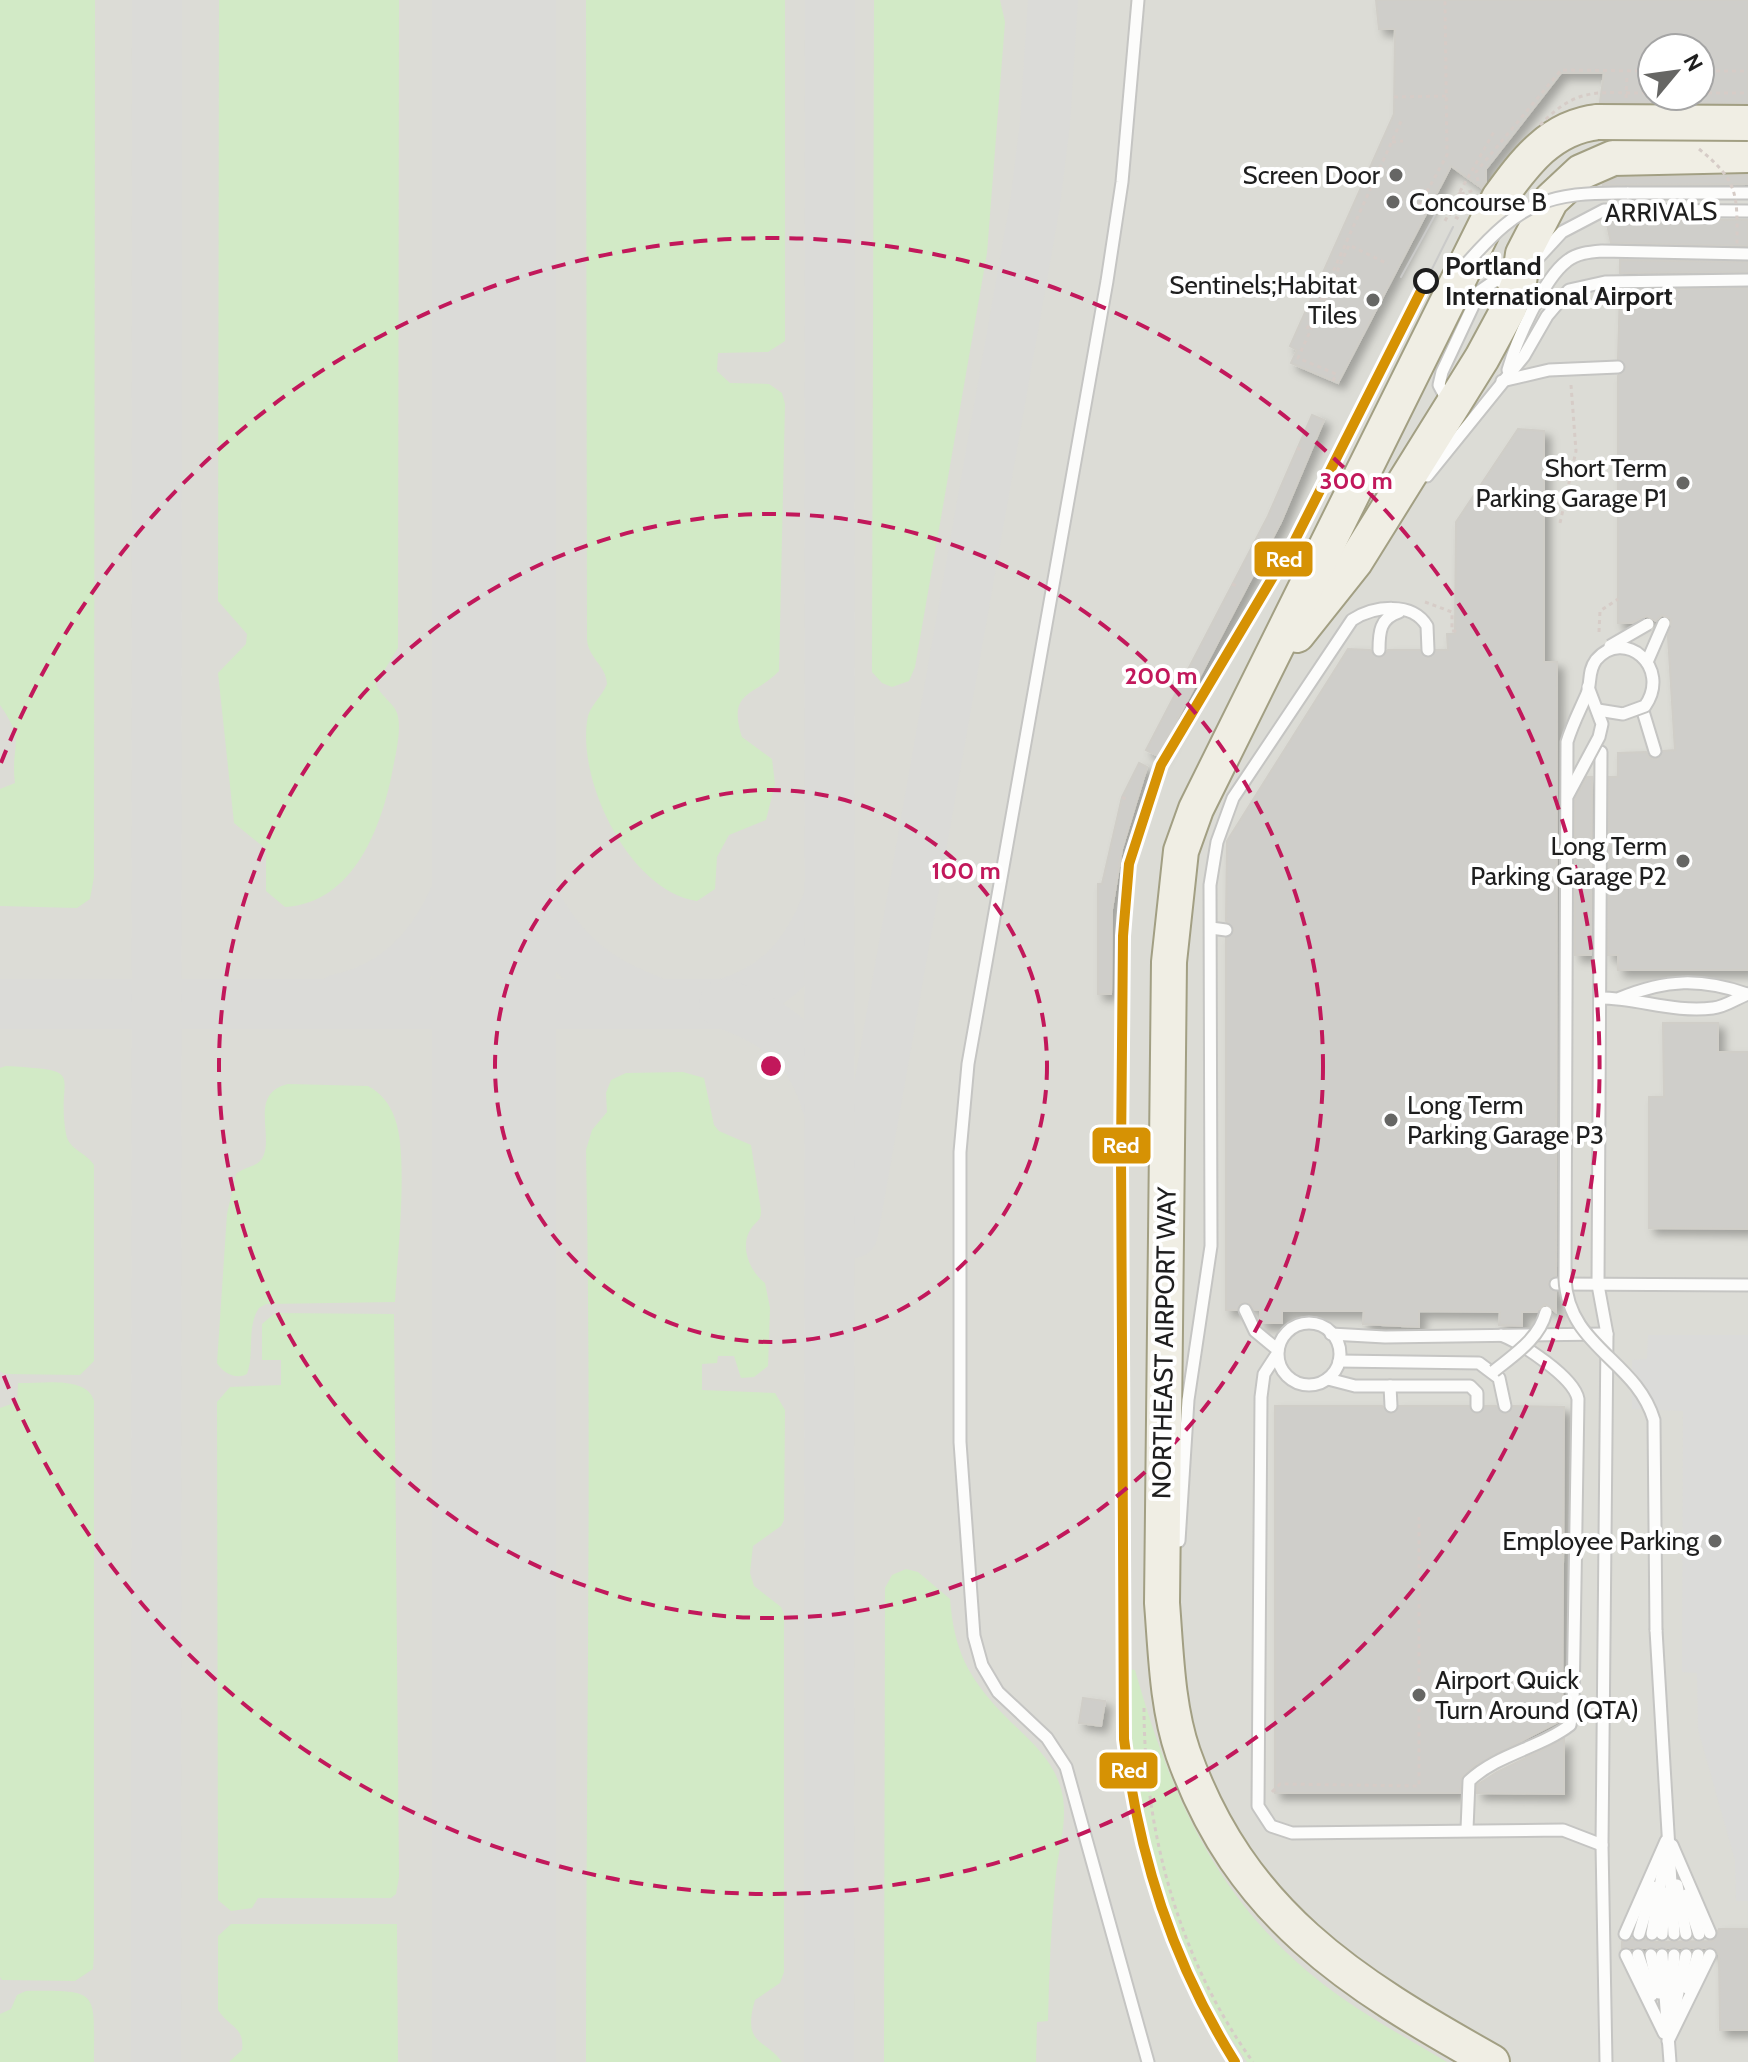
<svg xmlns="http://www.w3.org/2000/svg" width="1748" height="2062" viewBox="0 0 1748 2062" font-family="Cabin,sans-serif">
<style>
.airport{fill:#dcdcd6;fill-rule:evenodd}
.grass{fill:#d2eac6}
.parking{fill:#dbdbd9}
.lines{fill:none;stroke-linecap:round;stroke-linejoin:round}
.taxiway{stroke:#dbdbd8;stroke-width:50}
.runway{stroke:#dbdbd8;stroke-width:124}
.building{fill:#cfceca;stroke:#d0cec8;stroke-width:2;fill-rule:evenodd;filter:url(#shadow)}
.service-casing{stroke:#c5c5c3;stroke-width:15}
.primary-casing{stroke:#a29f83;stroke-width:38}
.path{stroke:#d6ccc7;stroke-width:3;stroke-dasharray:4 4;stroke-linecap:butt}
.service{stroke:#fcfcfb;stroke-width:11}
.primary{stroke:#f0eee4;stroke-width:34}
.tram{stroke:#cacac9;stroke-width:2}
.service-bridge-casing{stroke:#c5c5c3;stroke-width:15;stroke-linecap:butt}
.primary-bridge-casing{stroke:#a29f83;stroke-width:38;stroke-linecap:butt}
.path-bridge{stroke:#d6ccc7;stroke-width:3;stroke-dasharray:4 4;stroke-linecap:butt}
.service-bridge{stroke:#fcfcfb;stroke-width:11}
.primary-bridge{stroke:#f0eee4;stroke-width:34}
.rail-1-casing{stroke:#fff;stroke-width:16}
.rail-1{stroke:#d69204;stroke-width:10}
.ring{fill:none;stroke:#c2185b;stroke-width:4;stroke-dasharray:14 10}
.poi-dot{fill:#666664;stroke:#fff;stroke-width:3}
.stop-dot{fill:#fff;stroke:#1e1e1e;stroke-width:4}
.labels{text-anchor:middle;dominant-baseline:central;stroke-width:8;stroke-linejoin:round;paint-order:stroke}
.poi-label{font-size:26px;fill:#1e1e1e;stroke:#fff;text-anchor:end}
.street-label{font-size:26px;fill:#1e1e1e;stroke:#fff}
.stop-label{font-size:26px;font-weight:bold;fill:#1e1e1e;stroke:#fff;text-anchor:start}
.centre{fill:#c2185b;stroke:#fff;stroke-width:4}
.ring-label{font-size:24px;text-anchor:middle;font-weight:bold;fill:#c2185b;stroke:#fff;stroke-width:8;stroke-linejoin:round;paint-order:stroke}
.line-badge{stroke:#fff;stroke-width:3}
.badge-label{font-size:22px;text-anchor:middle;font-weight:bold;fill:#fff}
</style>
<defs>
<filter id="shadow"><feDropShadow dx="6" dy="6" stdDeviation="4" flood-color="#0004"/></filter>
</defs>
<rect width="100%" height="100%" fill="#ecece7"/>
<path class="airport" d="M0 0H1748V2062H0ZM1652 48H1700V96H1652Z"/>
<g class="grass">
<path d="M0 0H95L94 877 90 899 77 908 0 906V789L15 783C10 743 27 744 0 705Z"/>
<path d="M219 0H399L398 648 376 684C380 696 393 702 397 713 402 728 396 753 393 768 382 827 354 903 285 907L266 891V849L234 823 218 673 246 644 247 634 218 601Z"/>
<path d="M586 0H785V341L768 352 718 353 717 371 730 383 769 384 782 393 785 404 779 671C754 697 727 690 742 737L772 759 775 784 766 820 729 835 717 857 715 889 697 901C629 891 575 778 588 716 591 705 603 695 607 684 606 665 589 659 587 640Z"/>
<polygon points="874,0 1000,0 1005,22 987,253 915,667 909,681 892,687 882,683 872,672"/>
<path d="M6 1066C91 1071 55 1072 66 1134 69 1150 86 1152 94 1165V1361L80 1375 4 1374 0 1371V1068Z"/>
<path d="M683 1072 704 1078 714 1125 719 1131 751 1145 761 1210C761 1220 759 1219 753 1226 738 1244 749 1271 765 1283L770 1308 768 1366 754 1377 741 1378 734 1356H718L717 1363 702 1364V1390L775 1393 785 1410 784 1520 781 1526 753 1546 750 1573 754 1586 781 1607 784 1614V1972L780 1983 755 2000C742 2045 764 2038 782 2062H586C586 1758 592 1454 586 1150L592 1130 607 1112 606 1093 611 1080 626 1073Z"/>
<path d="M288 1084 368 1086C381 1093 390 1104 395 1119 409 1156 397 1258 395 1302L266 1304 259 1308C246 1328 255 1353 247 1374 236 1380 223 1373 217 1363L227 1214 236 1174C243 1168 253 1167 259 1162 279 1143 245 1094 288 1084Z"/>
<polygon points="275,1313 394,1314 399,1877 396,1894 391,1898 258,1898 252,1908 231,1911 218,1900 217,1402 230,1387 281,1385 281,1360 262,1360 262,1324"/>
<path d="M18 1383C40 1384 87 1375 94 1401V1955L93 1969 75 1981 2 1980 0 1977V1408L17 1402Z"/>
<path d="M906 1569 918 1572 950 1599C954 1649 967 1676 1002 1713 1024 1736 1052 1756 1061 1789 1069 1817 1059 1846 1056 1874 1051 1923 1049 1972 1048 2021L1037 2022 1036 2062H884L885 1588 892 1575Z"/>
<path d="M1128 1669 1135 1670C1170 1793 1215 1898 1318 1980 1358 2012 1403 2036 1447 2062H1247L1217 2017 1179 1944 1142 1831 1131 1743Z"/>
<path d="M231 1924H397L398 2062H229L242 2050C245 2027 229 2027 218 2010V1936Z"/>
<path d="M26 1991C101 1990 94 1991 94 2062H0V2014L11 2009 17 1995Z"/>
</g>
<polygon class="parking" points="1648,1335 1748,1335 1748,1901 1736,1901 1735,1860 1698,1729 1697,1673 1682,1672 1683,1411 1632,1409 1632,1360 1647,1359"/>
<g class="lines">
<g class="taxiway">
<path d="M339 999C456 973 475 844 494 746 513 856 530 957 648 999"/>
<path d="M0 1004H724C779 987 805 956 827 903"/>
<path d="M724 1004C775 1020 812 1050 826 1103"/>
<polyline points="853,1233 1035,204 1045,123 1053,0"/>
<polyline points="156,2062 157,0"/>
<polyline points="829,2062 830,0"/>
</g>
<polyline class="runway" points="494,2062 494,0"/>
</g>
<g class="building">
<path d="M1376 0H1748V103L1600 102 1604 73H1561L1486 169V182L1482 188 1451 166 1338 383 1291 363 1297 350 1290 346 1394 114 1395 29H1379ZM1652 48H1700V96H1652Z"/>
<polygon points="1748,175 1748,184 1602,185 1617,178"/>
<polygon points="1606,219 1748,220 1748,246 1611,243"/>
<polygon points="1620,260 1748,262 1748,272 1620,273"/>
<polygon points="1748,288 1748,970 1618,970 1618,955 1608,955 1609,777 1618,777 1618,753 1646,752 1650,758 1657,759 1663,751 1675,750 1668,636 1671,619 1662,615 1656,621 1647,616 1632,623 1618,623 1618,376 1626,367 1618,359 1620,290"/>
<polygon points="1312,415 1324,420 1281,522 1158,756 1146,750 1268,516"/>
<polygon points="1518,429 1544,431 1544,662 1557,662 1556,1276 1548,1283 1556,1292 1556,1312 1545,1304 1537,1312 1522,1312 1522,1326 1499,1325 1500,1312 1419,1311 1419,1327 1363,1324 1364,1311 1282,1311 1282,1323 1260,1323 1260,1310 1255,1310 1249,1303 1241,1303 1237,1310 1226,1310 1226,938 1234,930 1226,921 1227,841 1348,649 1370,650 1380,658 1388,650 1420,650 1428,658 1436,650 1448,650 1447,634 1455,634 1456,522"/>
<polygon points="1139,763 1147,767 1122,849 1112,909 1111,994 1098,994 1098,884 1102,884 1122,797"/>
<polygon points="1587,777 1592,777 1591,955 1575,955 1575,799"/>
<polygon points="1663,1023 1718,1023 1718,1052 1748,1052 1748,1229 1649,1228 1649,1097 1664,1097"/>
<polygon points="1275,1406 1382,1406 1391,1414 1399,1406 1469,1406 1476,1414 1485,1406 1496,1406 1506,1414 1513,1406 1564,1407 1562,1720 1475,1765 1462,1777 1460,1793 1275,1793"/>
<polygon points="1083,1698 1105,1701 1101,1726 1079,1723"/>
<polygon points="1564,1739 1564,1794 1477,1793 1477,1785 1497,1772"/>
<polygon points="1719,1929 1748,1929 1748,2030 1720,2030 1719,1955 1714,1948 1622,1948 1622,1942 1632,1939 1637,1942 1646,1939 1651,1942 1713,1941"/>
</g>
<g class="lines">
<defs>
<g id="service">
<polyline points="1138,0 1122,182 1107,281 968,1064 960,1152 960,1442 974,1636 982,1665 998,1692 1047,1738 1066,1767 1148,2062"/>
<polyline points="1627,193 1748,193"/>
<polyline points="1538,258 1562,232 1604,210 1748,211"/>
<path d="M1508 370C1516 342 1543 279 1567 261 1577 253 1590 252 1602 251L1748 254"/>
<polyline points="1502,381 1549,370 1618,367"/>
<polyline points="1449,404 1439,385 1442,372 1480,291 1496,280 1513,286"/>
<polyline points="1427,476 1524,356 1547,316 1569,290 1605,282 1748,280"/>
<path d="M1379 650C1379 632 1380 618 1399 612"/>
<polyline points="1642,708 1655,751"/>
<polyline points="1601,752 1598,1285 1607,1334 1602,1845 1606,2062"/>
<polyline points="1211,928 1226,930"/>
<path d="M1600 998C1638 998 1674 1013 1713 1008 1725 1007 1737 998 1748 994"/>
<path d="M1620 998C1666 979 1701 978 1747 994"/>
<polyline points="1556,1284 1748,1285"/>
<polyline points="1245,1310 1255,1331 1278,1350"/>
<circle cx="1309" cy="1354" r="31"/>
<polyline points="1331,1334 1385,1337 1607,1334"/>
<polyline points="1277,1354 1264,1374 1261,1397 1258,1806 1271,1826 1292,1833 1563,1830 1602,1845"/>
<polyline points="1339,1361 1479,1363 1499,1378 1505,1406"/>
<polyline points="1328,1379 1355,1386 1470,1386 1477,1393 1477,1406"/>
<polyline points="1390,1386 1391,1406"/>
<path d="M1179 1541 1188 1400 1211 1246 1210 885 1217 842 1233 798 1352 620C1374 606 1412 601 1427 626L1428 650"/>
<polyline points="1656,1630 1674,1934"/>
<path d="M1467 1829 1469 1781C1497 1754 1540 1748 1570 1725L1573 1706 1578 1399C1574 1377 1521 1343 1501 1335"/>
<polyline points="1672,1845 1710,1933"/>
<polyline points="1677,1885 1686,1934"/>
<polyline points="1686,1895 1699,1934"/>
<polyline points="1625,1934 1666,1841"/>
<polyline points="1639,1934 1653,1887"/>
<polyline points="1652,1934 1665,1857"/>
<polyline points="1662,1934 1665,1893"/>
<polyline points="1626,1955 1664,2033"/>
<polyline points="1638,1955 1652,1995"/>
<polyline points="1651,1955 1659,1993"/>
<polyline points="1662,1955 1670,2062"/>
<polyline points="1687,1988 1698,1955"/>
<polyline points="1671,1997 1674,1955"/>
<polyline points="1671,2025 1686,1955"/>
<polyline points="1668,2041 1710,1955"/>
</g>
<g id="primary">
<polyline points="1297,635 1355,562 1482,358 1509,308 1519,282 1523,254 1551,200 1581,172 1613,158 1748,155"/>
<path d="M1492 2062C1351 1983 1240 1914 1183 1753 1167 1706 1166 1653 1162 1603L1169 962 1181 851 1196 809 1499 198C1525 162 1551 127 1598 122"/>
</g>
</defs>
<use href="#service" class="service-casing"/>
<use href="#primary" class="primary-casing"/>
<g class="path">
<polyline points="1700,71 1748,71"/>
<polyline points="1394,97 1446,96"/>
<polyline points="1626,98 1627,74"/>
<polyline points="1392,142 1403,141"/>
<polyline points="1478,181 1476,172 1561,70 1652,71"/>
<polyline points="1461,192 1458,195 1495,130"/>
<polyline points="1419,206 1447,155 1445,0"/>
<polyline points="1448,213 1459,219"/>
<polyline points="1445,221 1458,195 1475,190"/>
<polyline points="1307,329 1402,119"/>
<polyline points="1333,381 1336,374 1298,358 1349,245 1388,264"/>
<polyline points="1297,448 1304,451"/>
<polyline points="1560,523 1576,451 1571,385"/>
<polyline points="1232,584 1239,587"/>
<polyline points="1425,602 1452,612 1452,631 1460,631"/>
<polyline points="1599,632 1600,611 1618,599"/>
<polyline points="1174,697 1180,699"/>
<polyline points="1122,797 1128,800"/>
<path d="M1144 1708C1144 1833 1180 1961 1253 2062"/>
<polyline points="1272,1792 1280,1784 1419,1786 1419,1517"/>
</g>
<use href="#service" class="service"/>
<use href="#primary" class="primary"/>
<g class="tram">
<polyline points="1401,277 1435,215"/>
<polyline points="1426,281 1453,227"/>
</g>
<defs>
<g id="service-bridge">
<path d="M1468 262C1521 202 1547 192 1627 193"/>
<polyline points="1610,646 1648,624"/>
<polyline points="1647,662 1664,623"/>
<path d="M1598 710 1623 714 1645 706C1672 667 1624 627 1596 660 1587 672 1592 684 1586 696 1579 712 1572 725 1567 742L1565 1279C1568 1347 1636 1360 1654 1420L1656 1630"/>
<polyline points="1568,795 1599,737 1602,724 1588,687"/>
<path d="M1494 1371C1515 1354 1539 1339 1546 1312"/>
</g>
<polyline id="primary-bridge" points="1598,122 1748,123"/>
</defs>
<use href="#service-bridge" class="service-bridge-casing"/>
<use href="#primary-bridge" class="primary-bridge-casing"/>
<g class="path-bridge">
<polyline points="1700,93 1748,93"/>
<path d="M1540 125C1580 84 1599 94 1652 93"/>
<path d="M1699 149C1740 182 1737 196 1737 246"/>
</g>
<use href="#service-bridge" class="service-bridge"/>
<use href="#primary-bridge" class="primary-bridge"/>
<defs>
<path id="rail-1" d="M1235 2062C1172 1961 1139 1857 1124 1739L1121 1154 1123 936 1129 864 1161 765 1295 540 1426 281"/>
</defs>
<use href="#rail-1" class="rail-1-casing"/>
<use href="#rail-1" class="rail-1"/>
</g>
<g class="ring">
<circle cx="771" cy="1066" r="276"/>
<circle cx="771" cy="1066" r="552"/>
<path d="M1 763A828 828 0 1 1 1 1369"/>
</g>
<g class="poi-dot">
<circle cx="1396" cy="175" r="8"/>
<circle cx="1393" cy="202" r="8"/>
<circle cx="1373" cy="300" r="8"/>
<circle cx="1683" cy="483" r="8"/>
<circle cx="1683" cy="861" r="8"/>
<circle cx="1391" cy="1120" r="8"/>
<circle cx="1715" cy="1541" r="8"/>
<circle cx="1419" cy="1695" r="8"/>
</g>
<circle class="stop-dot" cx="1426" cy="281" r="11"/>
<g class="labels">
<g class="poi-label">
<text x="1380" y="175">Screen Door</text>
<text x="1409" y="202" text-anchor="start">Concourse B</text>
<text x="1357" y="285">Sentinels;Habitat<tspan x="1357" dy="30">Tiles</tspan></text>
<text x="1667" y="468">Short Term<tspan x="1667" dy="30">Parking Garage P1</tspan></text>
<text x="1667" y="846">Long Term<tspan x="1667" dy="30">Parking Garage P2</tspan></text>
<text x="1407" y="1105" text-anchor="start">Long Term<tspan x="1407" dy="30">Parking Garage P3</tspan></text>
<text x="1699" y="1541">Employee Parking</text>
<text x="1435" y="1680" text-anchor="start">Airport Quick<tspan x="1435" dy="30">Turn Around (QTA)</tspan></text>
</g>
<g class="street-label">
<text transform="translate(1661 212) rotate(-1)">ARRIVALS</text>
<text transform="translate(1164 1343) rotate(-89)">NORTHEAST AIRPORT WAY</text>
</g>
<g class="stop-label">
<text x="1445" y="266">Portland<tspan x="1445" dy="30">International Airport</tspan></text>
</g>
</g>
<circle cx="771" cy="1066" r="12" class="centre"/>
<g class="ring-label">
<text x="1356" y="489">300 m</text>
<text x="1161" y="684">200 m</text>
<text x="966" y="879">100 m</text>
</g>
<g class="line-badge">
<rect x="1253" y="540" width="61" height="38" rx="8" fill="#d69204"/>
<rect x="1091" y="1126" width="61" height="39" rx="8" fill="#d69204"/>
<rect x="1098" y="1751" width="61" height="39" rx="8" fill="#d69204"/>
</g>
<g class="badge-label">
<text x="1284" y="567">Red</text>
<text x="1121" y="1153">Red</text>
<text x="1129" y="1778">Red</text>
</g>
<g transform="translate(1676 72) rotate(61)"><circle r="38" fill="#ffffff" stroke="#a5a5a5" stroke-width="2"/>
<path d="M0-6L14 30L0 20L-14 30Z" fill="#666664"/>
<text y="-12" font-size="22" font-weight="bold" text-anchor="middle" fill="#1e1e1e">N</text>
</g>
</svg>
